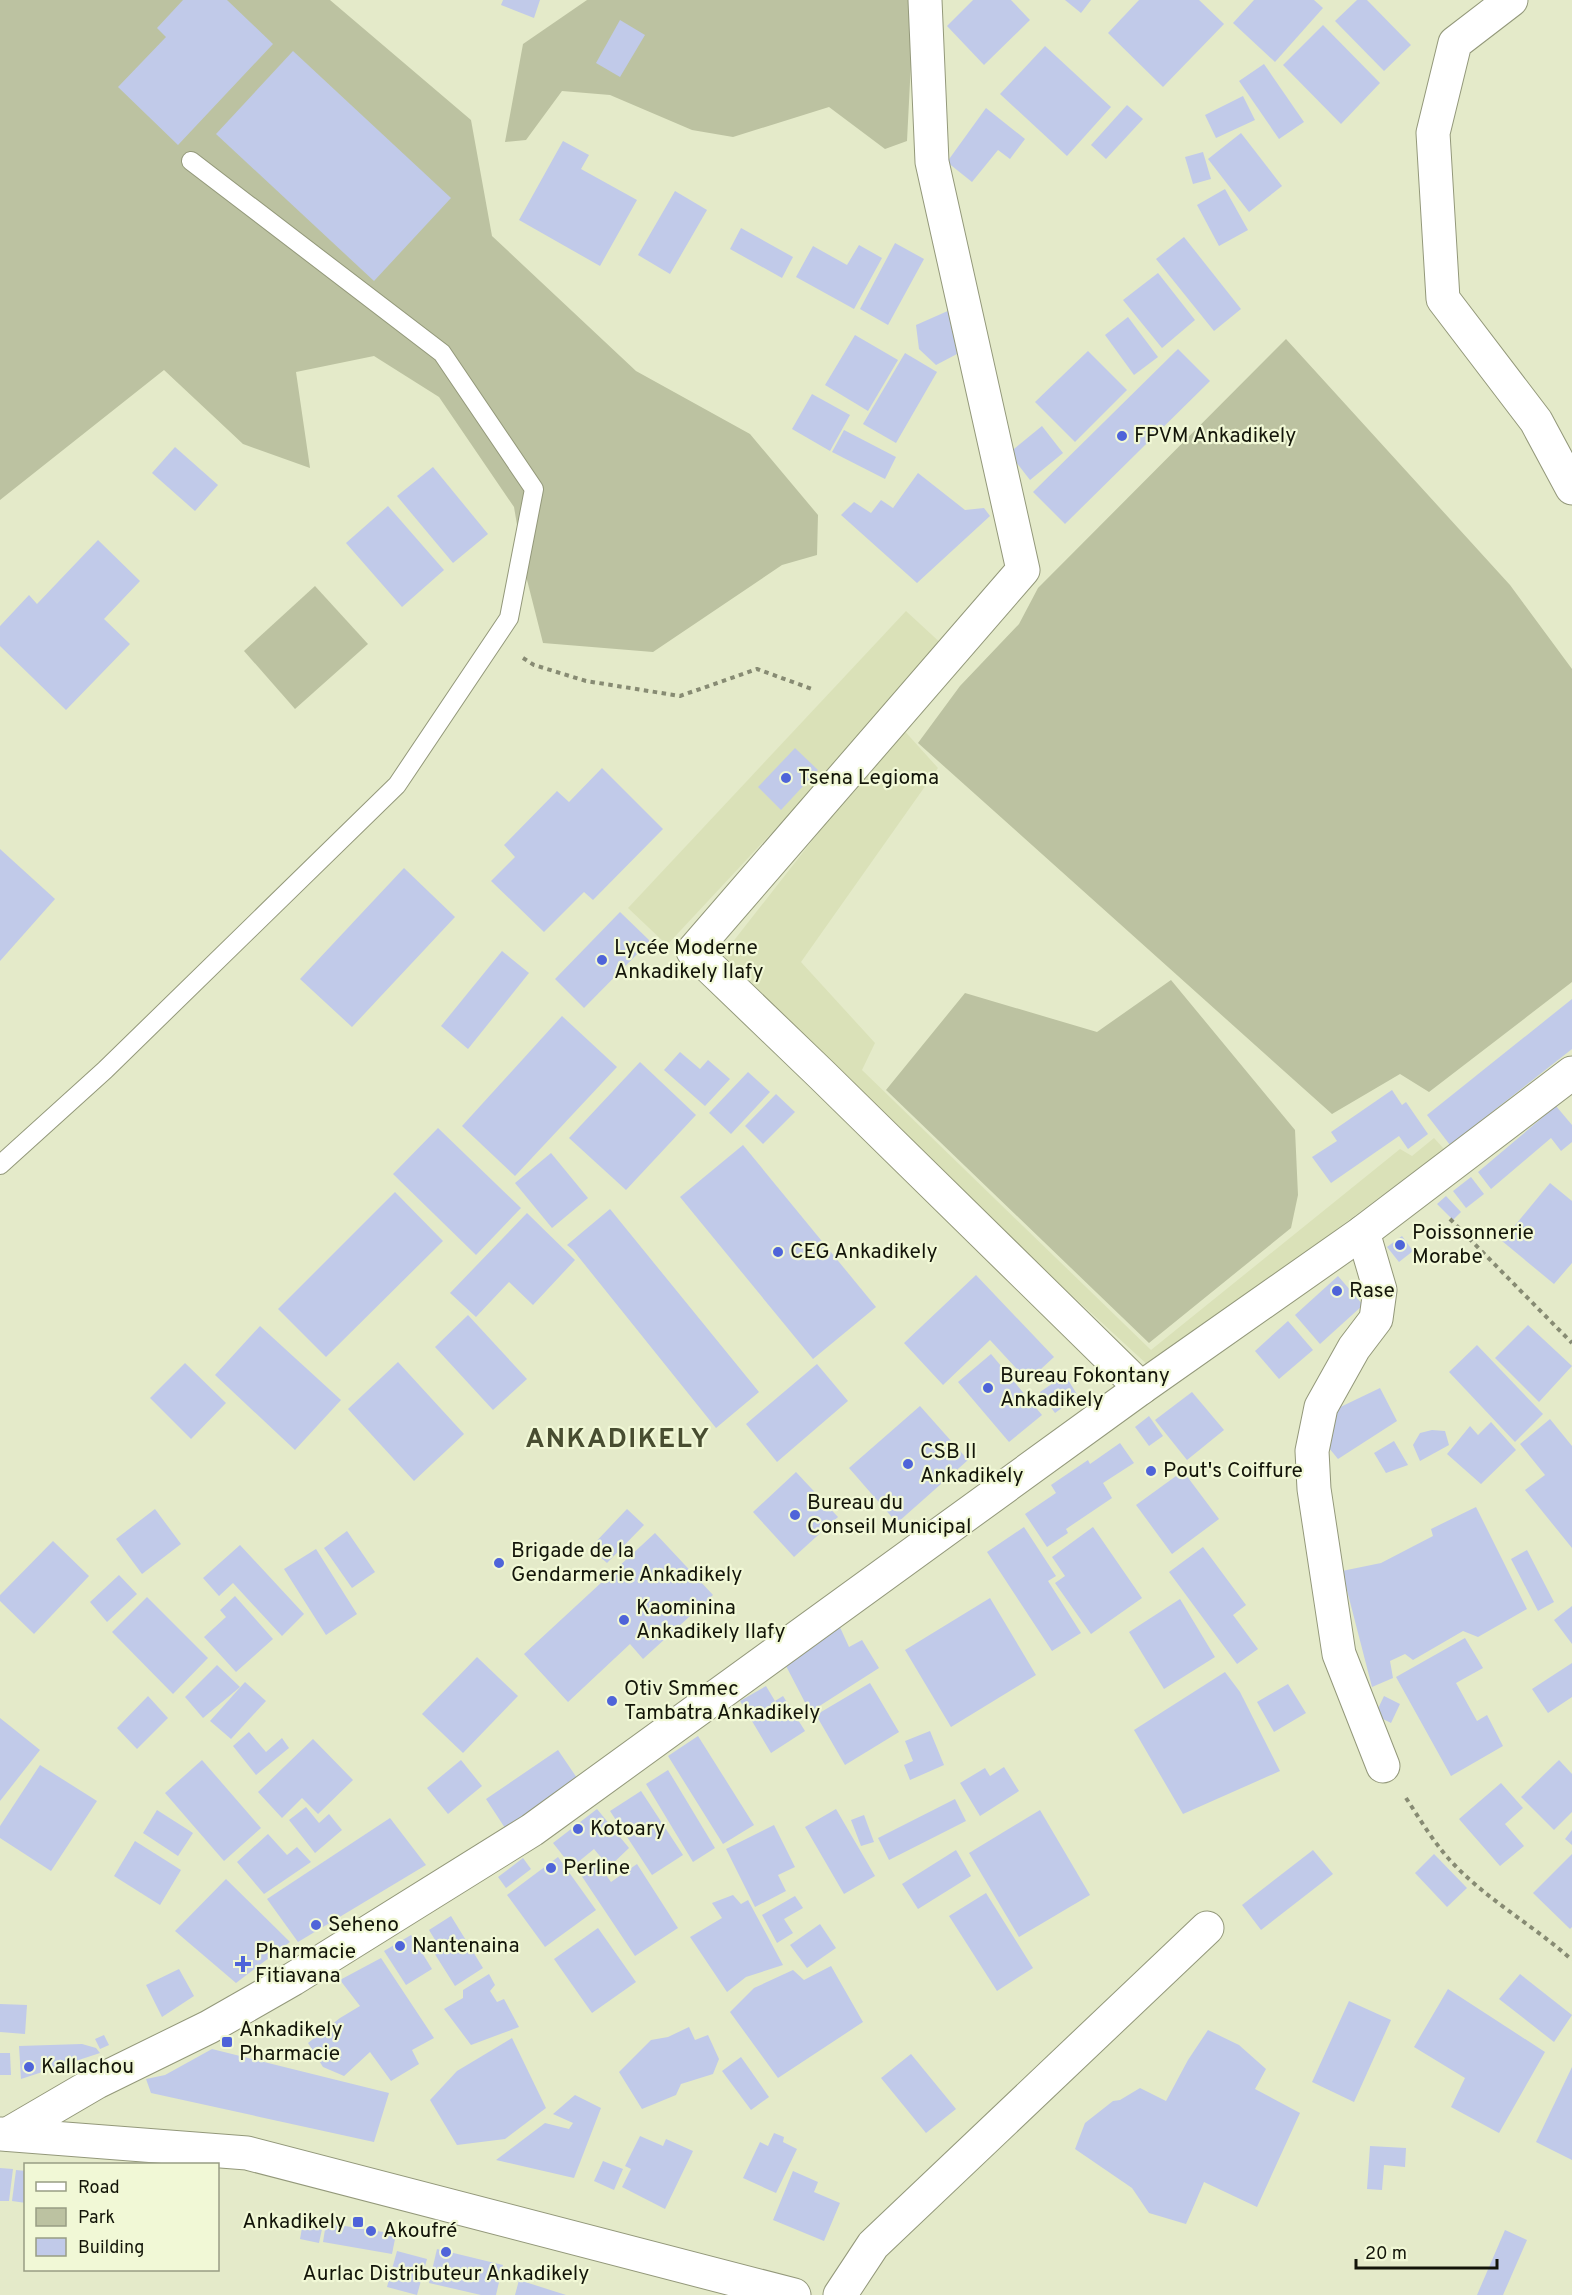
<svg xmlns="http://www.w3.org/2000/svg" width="1572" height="2295" viewBox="0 0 1572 2295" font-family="Overpass,sans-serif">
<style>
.built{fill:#dae1b8}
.green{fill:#bcc2a1}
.building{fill:#c1cae9}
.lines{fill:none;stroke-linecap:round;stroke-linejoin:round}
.service-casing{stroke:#93987a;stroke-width:20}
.minor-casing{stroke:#93987a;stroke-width:35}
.tertiary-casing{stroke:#93987a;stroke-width:35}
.secondary-casing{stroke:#93987a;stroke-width:35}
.path{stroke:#878b73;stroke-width:4;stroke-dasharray:4.5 4.5;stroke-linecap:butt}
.service{stroke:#fff;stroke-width:18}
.minor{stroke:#fff;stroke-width:33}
.tertiary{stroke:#fff;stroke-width:33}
.secondary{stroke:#fff;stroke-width:33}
.poi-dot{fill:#4f64d9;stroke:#f1f8d6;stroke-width:2}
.labels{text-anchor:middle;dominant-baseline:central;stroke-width:4.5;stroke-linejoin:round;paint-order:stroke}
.poi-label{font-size:21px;fill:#131509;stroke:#f1f8d6;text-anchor:start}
.district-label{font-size:27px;font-weight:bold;letter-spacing:1.5px;fill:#484d31;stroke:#f1f8d6}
</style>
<rect width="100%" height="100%" fill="#e4eac9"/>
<g class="built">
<polygon points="906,611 945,647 667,945 628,908"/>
<polygon points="901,727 938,768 801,962 875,1043 862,1070 1151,1350 1400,1149 1412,1156 1434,1138 1444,1149 1151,1368 714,966"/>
</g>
<g class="green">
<polygon points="0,0 330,0 471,120 492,236 636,371 750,434 818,515 817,555 782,565 653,652 543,643 525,572 514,507 439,397 374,356 296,372 310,468 243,444 164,370 0,500"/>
<polygon points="587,0 908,0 913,23 907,141 885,149 829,107 733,137 692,130 610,95 562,91 526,140 505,142 523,44"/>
<polygon points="1286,339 1510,585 1572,669 1572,982 1429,1092 1400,1074 1332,1114 918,743 960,686 1019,624 1038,588"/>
<polygon points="315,586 368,644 295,709 244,651"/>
<polygon points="1171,980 1295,1130 1298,1195 1291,1228 1149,1343 886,1090 965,993 1097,1032"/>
</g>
<g class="building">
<polygon points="183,0 227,0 273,44 178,145 118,87 166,37 157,28"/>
<polygon points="503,0 540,0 534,18 501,5"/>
<polygon points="973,0 1011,0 1030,20 984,65 947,26"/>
<polygon points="1065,0 1091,0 1081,13"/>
<polygon points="1139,0 1199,0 1224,24 1163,87 1108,33"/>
<polygon points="1254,0 1314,0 1323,8 1275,62 1233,23"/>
<polygon points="1357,0 1367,0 1411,45 1384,71 1335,21"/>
<polygon points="620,20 645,35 620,77 596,63"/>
<polygon points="1323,25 1380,83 1341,124 1283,65"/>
<polygon points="1045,46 1111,107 1067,156 1000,94"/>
<polygon points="293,51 451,198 374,281 216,134"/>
<polygon points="1264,64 1304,122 1279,139 1239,81"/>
<polygon points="1243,96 1255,120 1216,138 1205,115"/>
<polygon points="1127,105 1143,119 1106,159 1091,145"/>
<polygon points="986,108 1025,139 1010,159 998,150 972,182 947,162"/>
<polygon points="1241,133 1282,186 1249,212 1208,159"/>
<polygon points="563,141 589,155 581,169 637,200 600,266 519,220"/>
<polygon points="1203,152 1211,179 1193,184 1185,157"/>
<polygon points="1225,189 1248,230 1219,246 1197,205"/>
<polygon points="675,191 707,210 670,274 638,255"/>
<polygon points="741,228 793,257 782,278 730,249"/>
<polygon points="1184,237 1241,309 1214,331 1156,259"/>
<polygon points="895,243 924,259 888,325 860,309"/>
<polygon points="859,245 882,258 854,309 796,277 813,246 847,265"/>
<polygon points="1158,273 1195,320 1162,348 1123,300"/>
<polygon points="950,310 957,354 936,365 919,349 916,325"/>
<polygon points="1128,317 1158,357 1134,375 1105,335"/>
<polygon points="855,335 898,360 868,411 825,385"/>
<polygon points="1178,349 1210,381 1065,524 1033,492"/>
<polygon points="1088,351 1127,390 1075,442 1035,402"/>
<polygon points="905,353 937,372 896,443 863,424"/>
<polygon points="812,394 850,415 830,451 792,429"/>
<polygon points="1042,426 1063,453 1030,480 1009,453"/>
<polygon points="844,430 896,457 885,479 832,452"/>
<polygon points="175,447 218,485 195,511 152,473"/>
<polygon points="433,467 488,534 453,563 397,496"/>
<polygon points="918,473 965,510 984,508 990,516 917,583 841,515 854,502 871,513 881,500 893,508"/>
<polygon points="388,506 444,570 402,607 346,543"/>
<polygon points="98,540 140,581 104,619 130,644 66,710 0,646 0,626 29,595 37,604"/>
<polygon points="795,748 818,770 781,810 758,787"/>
<polygon points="602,768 663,829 593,900 584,892 544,932 491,881 515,857 504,845 557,791 569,802"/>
<polygon points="0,849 55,899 0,961"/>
<polygon points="404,868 455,917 352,1027 300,979"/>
<polygon points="620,912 650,941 584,1008 555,979"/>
<polygon points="502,951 529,973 468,1049 441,1026"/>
<polygon points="1572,999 1572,1049 1450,1145 1427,1115"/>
<polygon points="562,1016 617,1067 515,1176 462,1126"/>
<polygon points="680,1052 700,1069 708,1060 730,1079 705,1106 664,1070"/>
<polygon points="640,1062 696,1115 626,1190 569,1138"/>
<polygon points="748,1072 770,1092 731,1134 709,1113"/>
<polygon points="1392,1090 1402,1105 1406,1102 1428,1134 1408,1149 1399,1136 1331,1183 1312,1157 1337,1141 1331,1132"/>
<polygon points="776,1094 795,1112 763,1144 745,1126"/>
<polygon points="1556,1106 1572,1125 1572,1142 1561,1151 1551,1138 1491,1189 1478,1172"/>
<polygon points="438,1128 521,1208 476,1255 393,1174"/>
<polygon points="743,1145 876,1307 813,1359 680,1197"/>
<polygon points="551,1153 588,1198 552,1228 515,1183"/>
<polygon points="1471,1177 1484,1194 1466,1208 1453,1191"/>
<polygon points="1550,1183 1572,1201 1572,1263 1554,1284 1502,1241"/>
<polygon points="395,1192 443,1241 326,1357 278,1309"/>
<polygon points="1446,1196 1461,1212 1453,1220 1437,1204"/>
<polygon points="610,1209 759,1392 716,1428 573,1250 567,1245"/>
<polygon points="527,1213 575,1260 533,1305 509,1282 476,1317 450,1293"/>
<polygon points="1402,1236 1413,1251 1399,1262 1387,1247"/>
<polygon points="976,1275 1054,1357 1028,1381 990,1340 943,1385 904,1343"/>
<polygon points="1338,1276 1363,1305 1320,1344 1295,1315"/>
<polygon points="468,1315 527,1379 493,1410 435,1347"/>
<polygon points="1288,1321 1313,1350 1279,1379 1255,1351"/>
<polygon points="1528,1325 1572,1366 1539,1402 1495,1358"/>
<polygon points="260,1326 341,1400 295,1450 215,1375"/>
<polygon points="1477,1345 1543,1414 1515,1442 1449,1372"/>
<polygon points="991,1354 1042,1415 1009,1442 958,1382"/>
<polygon points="398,1362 464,1434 414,1481 348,1409"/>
<polygon points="185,1363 226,1403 191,1439 150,1398"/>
<polygon points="817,1364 848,1401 777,1462 746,1424"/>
<polygon points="1065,1375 1078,1396 1055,1413 1040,1392"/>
<polygon points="1380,1388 1397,1421 1338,1459 1329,1448 1330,1412"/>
<polygon points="1192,1392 1224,1430 1187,1460 1155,1420"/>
<polygon points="920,1406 968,1460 897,1523 849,1468"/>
<polygon points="1149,1416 1163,1436 1149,1446 1135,1427"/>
<polygon points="1550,1419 1572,1446 1572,1548 1525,1490 1545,1475 1520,1444"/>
<polygon points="1491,1422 1516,1450 1481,1484 1447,1454 1470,1426 1478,1435"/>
<polygon points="1432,1430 1445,1431 1449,1445 1420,1461 1413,1445 1420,1433"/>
<polygon points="1394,1441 1408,1465 1386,1473 1374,1453"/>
<polygon points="1120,1443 1134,1463 1103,1483 1112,1498 1066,1529 1068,1533 1047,1547 1025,1514 1056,1493 1051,1485 1088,1460 1090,1464"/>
<polygon points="1183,1471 1219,1519 1172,1554 1136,1505"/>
<polygon points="796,1472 838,1517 794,1557 753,1512"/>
<polygon points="1476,1507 1527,1609 1478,1637 1463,1631 1413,1660 1405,1654 1390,1661 1393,1678 1372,1687 1342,1571 1381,1563 1433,1536 1431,1529"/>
<polygon points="155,1509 181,1544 142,1574 116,1539"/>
<polygon points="627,1509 644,1525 607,1563 590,1548"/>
<polygon points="1024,1527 1056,1576 1048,1581 1081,1633 1052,1651 987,1552"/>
<polygon points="1093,1527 1142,1598 1091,1634 1055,1583 1065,1576 1052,1557"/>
<polygon points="347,1531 375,1572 352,1588 324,1548"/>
<polygon points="655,1533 713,1595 643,1659 630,1644 568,1702 524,1654"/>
<polygon points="53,1541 89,1576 34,1634 0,1601 0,1595"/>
<polygon points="240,1545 304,1614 282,1636 233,1583 219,1596 203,1578"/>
<polygon points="1203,1547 1246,1605 1233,1615 1258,1649 1237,1664 1169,1572"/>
<polygon points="316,1549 357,1614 326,1635 284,1569"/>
<polygon points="1527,1550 1554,1602 1538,1611 1511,1559"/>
<polygon points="119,1575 137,1594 107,1622 90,1602"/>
<polygon points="235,1596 273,1639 236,1672 204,1637 226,1617 220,1610"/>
<polygon points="147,1597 208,1658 173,1694 112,1632"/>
<polygon points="990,1598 1036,1675 951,1727 905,1650"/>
<polygon points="1180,1599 1215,1657 1164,1689 1129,1632"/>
<polygon points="1572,1606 1572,1644 1554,1620"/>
<polygon points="838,1623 849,1647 862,1640 879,1668 810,1712 786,1666"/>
<polygon points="1465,1638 1483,1668 1456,1683 1477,1721 1487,1715 1503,1746 1451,1776 1396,1677"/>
<polygon points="477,1657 518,1696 463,1753 422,1714"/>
<polygon points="1572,1663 1572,1697 1548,1713 1532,1689"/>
<polygon points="217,1665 240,1687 203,1718 185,1697"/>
<polygon points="1225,1672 1240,1692 1280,1771 1183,1814 1134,1730"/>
<polygon points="245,1682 266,1701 231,1739 210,1721"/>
<polygon points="870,1683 899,1732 845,1765 816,1715"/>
<polygon points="1288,1684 1306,1713 1274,1732 1257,1702"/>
<polygon points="766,1686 775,1701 783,1696 805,1731 771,1753 740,1701"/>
<polygon points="148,1696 168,1718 137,1749 117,1728"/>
<polygon points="1384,1696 1400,1704 1391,1723 1375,1715"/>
<polygon points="0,1718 40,1750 0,1801"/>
<polygon points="930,1731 944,1765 910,1780 904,1765 913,1761 905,1741"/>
<polygon points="249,1732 266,1752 282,1738 289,1748 256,1775 233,1746"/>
<polygon points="698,1736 754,1825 723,1844 668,1756"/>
<polygon points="313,1739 353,1780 318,1814 302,1798 282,1818 258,1792"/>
<polygon points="558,1750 577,1778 505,1828 486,1799"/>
<polygon points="202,1760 261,1828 224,1861 165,1793"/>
<polygon points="461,1760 482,1786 448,1814 427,1788"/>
<polygon points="1559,1760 1572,1774 1572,1812 1554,1830 1521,1797"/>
<polygon points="40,1765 97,1801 51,1871 0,1838 0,1826"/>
<polygon points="1004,1767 1019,1791 980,1816 960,1783 985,1768 990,1776"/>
<polygon points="668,1770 715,1848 693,1862 646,1784"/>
<polygon points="1501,1783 1523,1808 1505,1824 1524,1846 1500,1866 1459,1819"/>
<polygon points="641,1791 683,1855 652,1875 610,1811"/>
<polygon points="955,1799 966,1821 889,1860 878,1838"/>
<polygon points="306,1807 319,1823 329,1814 342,1830 315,1853 289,1820"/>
<polygon points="597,1809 629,1848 609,1867 594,1849 572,1867 553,1843"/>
<polygon points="836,1809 875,1876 844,1894 805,1827"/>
<polygon points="157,1810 193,1833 178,1856 143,1833"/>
<polygon points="1040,1810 1090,1895 1019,1937 969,1853"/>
<polygon points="864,1815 874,1842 861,1846 851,1820"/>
<polygon points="390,1818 426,1865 298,1942 267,1899"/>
<polygon points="774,1825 795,1867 778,1875 786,1891 755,1907 726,1849"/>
<polygon points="1572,1830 1572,1845 1565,1839"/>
<polygon points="268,1834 287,1855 297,1847 311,1862 264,1894 237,1862"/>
<polygon points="135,1841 181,1870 160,1905 114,1876"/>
<polygon points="956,1850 971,1876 918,1909 902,1884"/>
<polygon points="1313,1850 1333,1874 1261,1930 1242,1905"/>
<polygon points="1434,1854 1467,1888 1447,1907 1415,1873"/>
<polygon points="1572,1854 1572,1927 1570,1929 1533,1893"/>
<polygon points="558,1857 596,1910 545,1947 507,1895"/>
<polygon points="523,1858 531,1869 506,1888 498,1877"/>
<polygon points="598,1864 611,1882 637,1864 678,1928 635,1956 581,1875"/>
<polygon points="226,1879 290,1942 236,1983 175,1931"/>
<polygon points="986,1893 1033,1968 997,1991 949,1916"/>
<polygon points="733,1895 741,1904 748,1900 783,1965 746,1977 727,1992 690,1937 722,1918 712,1903"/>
<polygon points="795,1896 803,1908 784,1919 793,1933 777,1943 762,1915"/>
<polygon points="451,1916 483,1968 455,1986 431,1948 437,1943 429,1930"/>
<polygon points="820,1924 836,1948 807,1968 790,1945"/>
<polygon points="598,1928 636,1982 592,2013 554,1959"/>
<polygon points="411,1935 432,1969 406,1985 384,1951"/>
<polygon points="381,1958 434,2038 412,2050 419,2064 391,2081 370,2052 344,2076 323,2067 308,2043 340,2018 360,2006 340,1980"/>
<polygon points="831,1966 863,2022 778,2078 730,2012 754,1988 793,1970 804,1980"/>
<polygon points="179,1969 194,1996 162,2017 146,1985"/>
<polygon points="489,1974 495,1985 490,1991 497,2002 504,1999 519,2027 471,2045 444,2009 463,1998 463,1990"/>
<polygon points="1520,1974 1572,2015 1554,2042 1499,1999"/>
<polygon points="1448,1989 1545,2052 1499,2133 1451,2107 1465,2078 1414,2047"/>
<polygon points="1349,2001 1391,2020 1354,2102 1312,2082"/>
<polygon points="0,2004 27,2005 25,2034 0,2032"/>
<polygon points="689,2027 695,2040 708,2035 719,2059 713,2074 681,2084 676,2095 642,2109 619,2072 651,2040 668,2037"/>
<polygon points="1208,2030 1239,2045 1266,2069 1255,2089 1300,2113 1257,2207 1204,2182 1186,2224 1149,2213 1132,2188 1075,2149 1085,2123 1113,2101 1120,2100 1140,2088 1166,2101 1188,2060"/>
<polygon points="104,2035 109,2045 100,2049 95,2039"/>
<polygon points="512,2038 546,2108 505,2139 457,2145 430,2100 457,2071"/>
<polygon points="82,2044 96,2048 100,2053 21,2079 19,2046"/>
<polygon points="212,2049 389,2093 374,2142 151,2093 146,2079 165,2075"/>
<polygon points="0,2053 10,2053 11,2075 0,2075"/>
<polygon points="911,2054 956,2109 926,2133 881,2078"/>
<polygon points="741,2057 769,2097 751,2110 722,2071"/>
<polygon points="1572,2067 1572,2160 1536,2142"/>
<polygon points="575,2095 601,2108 574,2178 496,2160 545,2123 569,2129 573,2123 553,2114"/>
<polygon points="774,2133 784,2137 783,2142 797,2149 776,2193 743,2178 760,2142 768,2146"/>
<polygon points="640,2136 663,2146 666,2139 693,2151 665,2209 622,2187 631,2169 625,2166"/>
<polygon points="1370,2146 1406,2148 1405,2167 1384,2165 1382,2190 1367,2189"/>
<polygon points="603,2161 623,2169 614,2190 594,2181"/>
<polygon points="0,2168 13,2169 9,2201 0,2201"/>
<polygon points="16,2170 26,2171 26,2203 12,2201"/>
<polygon points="793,2171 818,2182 814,2192 840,2203 824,2241 773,2220"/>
<polygon points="304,2217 324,2220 319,2243 300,2239"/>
<polygon points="326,2223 396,2234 392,2254 323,2242"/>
<polygon points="1505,2230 1527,2240 1503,2295 1477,2295"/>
<polygon points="437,2249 503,2265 496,2295 481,2295 429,2283"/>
<polygon points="397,2251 427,2259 417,2295 387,2287"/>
<polygon points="519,2280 566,2295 515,2295"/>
</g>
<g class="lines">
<defs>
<polyline id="service" points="0,1165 105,1070 397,785 509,618 534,489 442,353 191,161"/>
<g id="minor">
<polyline points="925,0 932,162 1023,570 693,951 822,1075 1141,1388"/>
<polyline points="1511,0 1455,43 1433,133 1443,299 1536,421 1572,488"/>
<polyline points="1363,1232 1380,1290 1376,1319 1354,1348 1321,1407 1312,1451 1314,1489 1339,1654 1383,1766"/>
<polyline points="840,2295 873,2245 1207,1928"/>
</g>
<polyline id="tertiary" points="8,2134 97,2082 209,2027 293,1979 532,1830 1141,1388 1363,1232 1572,1073"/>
<polyline id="secondary" points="0,2134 247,2153 794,2295"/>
</defs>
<use href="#service" class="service-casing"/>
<use href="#minor" class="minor-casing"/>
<use href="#tertiary" class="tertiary-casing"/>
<use href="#secondary" class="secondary-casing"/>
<g class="path">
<polyline points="523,658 534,665 586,681 680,696 757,669 812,689"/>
<polyline points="1450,1219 1572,1343"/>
<path d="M1406 1798C1418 1816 1429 1835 1443 1852 1478 1895 1531 1923 1572 1960"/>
</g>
<use href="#service" class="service"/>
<use href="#minor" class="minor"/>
<use href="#tertiary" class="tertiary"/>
<use href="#secondary" class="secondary"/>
</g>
<g class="poi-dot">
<circle cx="1122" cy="436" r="6"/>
<circle cx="786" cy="778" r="6"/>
<circle cx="602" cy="960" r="6"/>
<circle cx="1400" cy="1245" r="6"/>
<circle cx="778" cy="1252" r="6"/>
<circle cx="1337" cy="1291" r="6"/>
<circle cx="988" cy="1388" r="6"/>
<circle cx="908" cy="1464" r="6"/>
<circle cx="1151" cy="1471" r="6"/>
<circle cx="795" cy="1515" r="6"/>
<circle cx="499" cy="1563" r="6"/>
<circle cx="624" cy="1620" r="6"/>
<circle cx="612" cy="1701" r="6"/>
<circle cx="578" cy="1829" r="6"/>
<circle cx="551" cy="1868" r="6"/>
<circle cx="316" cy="1925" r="6"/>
<circle cx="400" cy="1946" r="6"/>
<path d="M240 1955h6v6h6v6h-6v6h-6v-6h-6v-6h6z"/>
<rect x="221" y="2036" width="12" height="12" rx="3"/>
<circle cx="29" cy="2067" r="6"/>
<rect x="352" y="2216" width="12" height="12" rx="3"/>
<circle cx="371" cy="2231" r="6"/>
<circle cx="446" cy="2252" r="6"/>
</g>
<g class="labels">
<g class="poi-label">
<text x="1134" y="436">FPVM Ankadikely</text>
<text x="798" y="778">Tsena Legioma</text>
<text x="614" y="948">Lycée Moderne<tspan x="614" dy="24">Ankadikely Ilafy</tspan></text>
<text x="1412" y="1233">Poissonnerie<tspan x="1412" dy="24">Morabe</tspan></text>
<text x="790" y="1252">CEG Ankadikely</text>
<text x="1349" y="1291">Rase</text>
<text x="1000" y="1376">Bureau Fokontany<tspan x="1000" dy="24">Ankadikely</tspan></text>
<text x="920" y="1452">CSB II<tspan x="920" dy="24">Ankadikely</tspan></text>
<text x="1163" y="1471">Pout's Coiffure</text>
<text x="807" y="1503">Bureau du<tspan x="807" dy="24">Conseil Municipal</tspan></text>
<text x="511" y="1551">Brigade de la<tspan x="511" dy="24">Gendarmerie Ankadikely</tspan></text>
<text x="636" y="1608">Kaominina<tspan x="636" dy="24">Ankadikely Ilafy</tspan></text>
<text x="624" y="1689">Otiv Smmec<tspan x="624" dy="24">Tambatra Ankadikely</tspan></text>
<text x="590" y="1829">Kotoary</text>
<text x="563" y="1868">Perline</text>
<text x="328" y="1925">Seheno</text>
<text x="412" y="1946">Nantenaina</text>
<text x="255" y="1952">Pharmacie<tspan x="255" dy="24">Fitiavana</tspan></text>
<text x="239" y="2030">Ankadikely<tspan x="239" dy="24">Pharmacie</tspan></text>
<text x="41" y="2067">Kallachou</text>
<text x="346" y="2222" text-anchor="end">Ankadikely</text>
<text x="383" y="2231">Akoufré</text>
<text x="446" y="2274" text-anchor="middle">Aurlac Distributeur Ankadikely</text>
</g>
<g class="district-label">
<text x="618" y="1440">ANKADIKELY</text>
</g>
</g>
<rect x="24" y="2163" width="195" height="108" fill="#f1f8d6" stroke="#989d84" stroke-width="1.5"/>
<rect x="36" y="2182" width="30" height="9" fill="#ffffff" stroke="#989d84" stroke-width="1.5"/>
<text x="78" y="2193" font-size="18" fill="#131509">Road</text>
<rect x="36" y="2208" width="30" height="18" fill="#bcc2a1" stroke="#989d84" stroke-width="1.5"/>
<text x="78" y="2223" font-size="18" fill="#131509">Park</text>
<rect x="36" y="2238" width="30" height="18" fill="#c1cae9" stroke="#989d84" stroke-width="1.5"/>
<text x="78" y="2253" font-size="18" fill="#131509">Building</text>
<path d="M1356 2259v9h141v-9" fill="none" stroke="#131509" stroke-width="3"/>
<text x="1365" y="2259" font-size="18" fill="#131509" stroke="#f1f8d6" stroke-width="4.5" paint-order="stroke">20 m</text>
</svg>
